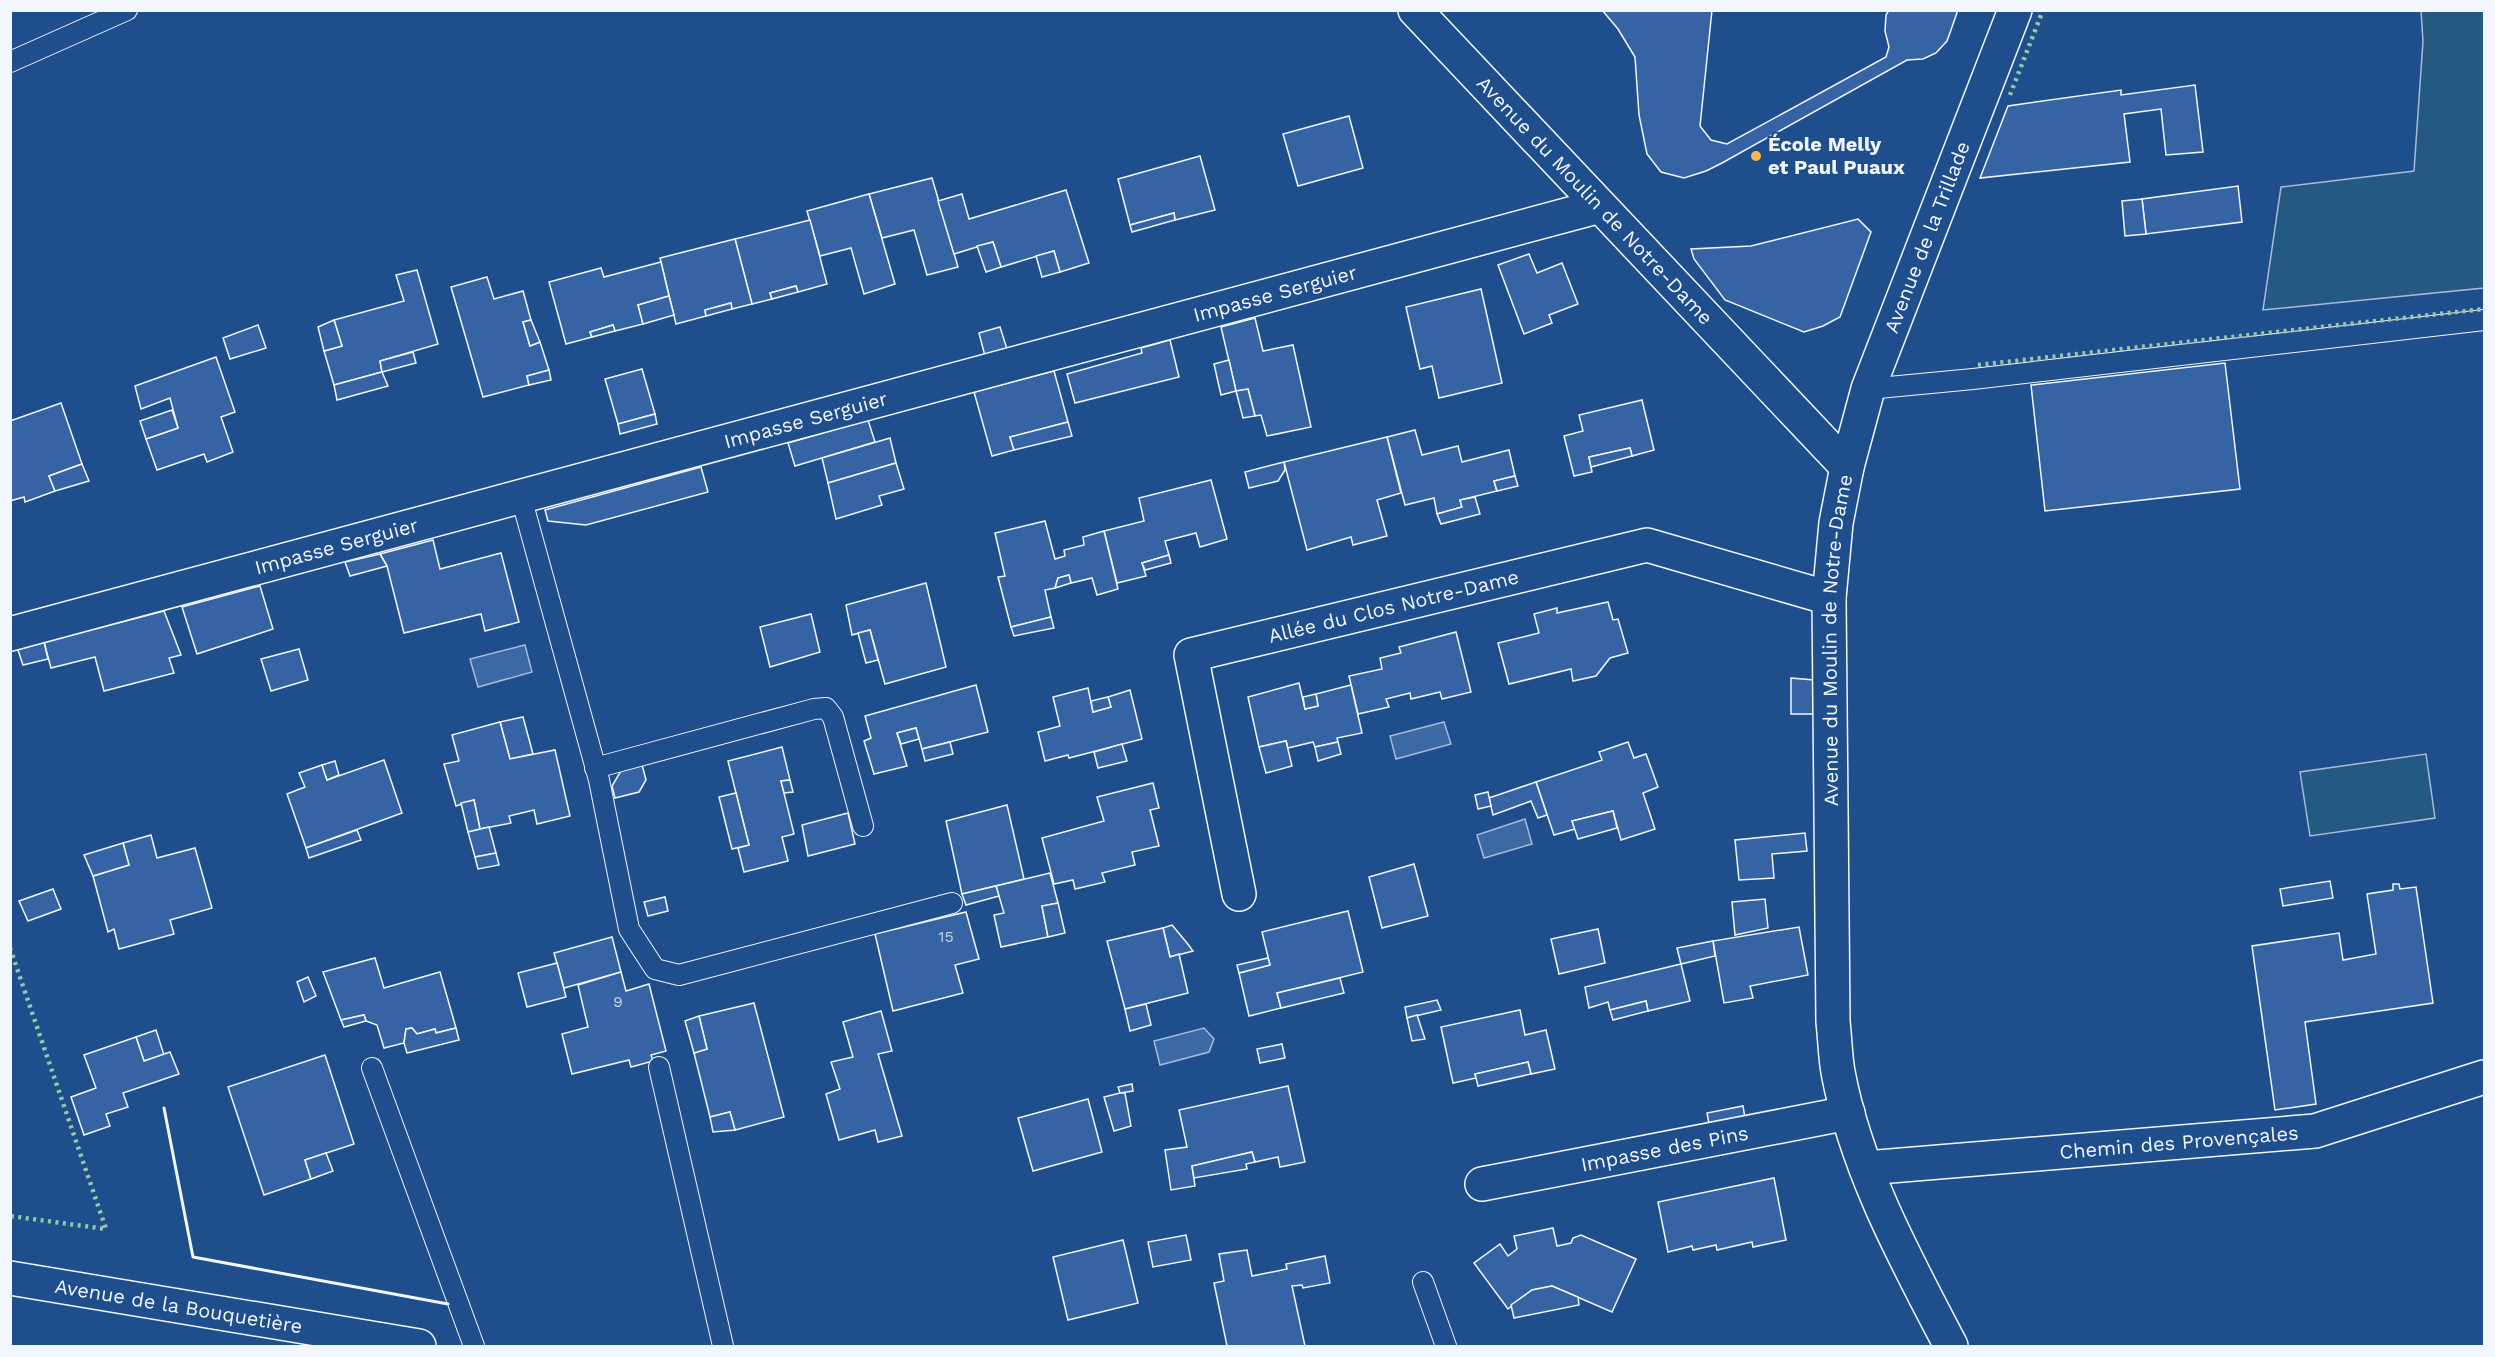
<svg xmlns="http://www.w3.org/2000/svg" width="2495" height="1357" viewBox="0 0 2495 1357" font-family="'Work Sans',sans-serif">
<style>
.green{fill:#245a82;stroke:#a8bbd7;stroke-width:1.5}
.water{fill:#3b69a3;stroke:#a8bbd7;stroke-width:1.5}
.building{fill:#3563a3;stroke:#f2f6ff;stroke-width:1.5}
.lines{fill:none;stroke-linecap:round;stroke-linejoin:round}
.service-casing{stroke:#f2f6ff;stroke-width:22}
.minor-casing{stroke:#f2f6ff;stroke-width:36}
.service{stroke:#1f4e8c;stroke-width:20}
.minor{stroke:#1f4e8c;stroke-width:33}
.hedge{stroke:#97c8a6;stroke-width:4.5;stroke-dasharray:3 4.5;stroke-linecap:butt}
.wall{stroke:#f2f6ff;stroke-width:3}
.poi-dot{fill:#ffb74d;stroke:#1f4e8c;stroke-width:2}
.labels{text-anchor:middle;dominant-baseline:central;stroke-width:4.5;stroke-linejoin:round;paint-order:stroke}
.number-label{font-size:16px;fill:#c3d1e8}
.poi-label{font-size:20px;font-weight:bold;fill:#f2f6ff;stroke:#1f4e8c;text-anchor:start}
.street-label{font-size:20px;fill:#f2f6ff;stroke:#1f4e8c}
</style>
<rect width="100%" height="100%" fill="#1f4e8c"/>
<g class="green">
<polygon points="2421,11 2484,11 2484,288 2263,310 2281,187 2414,171 2423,41"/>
<polygon points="2426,754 2435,818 2310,836 2300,772"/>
</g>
<g class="water">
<polygon points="525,645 532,672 478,687 470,659"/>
<polygon points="1444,722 1451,744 1396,759 1390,736"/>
<polygon points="1525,819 1532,844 1484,858 1477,835"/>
<polygon points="1204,1028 1214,1039 1209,1052 1160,1065 1154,1041"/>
</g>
<g class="building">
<polygon points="1602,10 1712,10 1700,126 1711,140 1727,144 1886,57 1889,47 1885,31 1886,15 1889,10 1958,10 1947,41 1936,53 1923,59 1907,60 1722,163 1706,171 1684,178 1661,172 1647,154 1639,115 1635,57 1618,29"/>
<polygon points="2195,85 2203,152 2166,155 2161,109 2124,114 2130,162 1980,178 2008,106 2121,90 2121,95"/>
<polygon points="1349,116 1363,168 1298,186 1283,134"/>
<polygon points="1200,156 1215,210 1175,220 1174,213 1130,225 1118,179"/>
<polygon points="932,178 958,267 927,275 914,230 882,238 869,194"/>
<polygon points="2238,186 2242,222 2146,234 2142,199"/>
<polygon points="1066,190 1089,263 1060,272 1054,251 1001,267 993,242 954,254 938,201 962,194 969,219"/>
<polygon points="869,194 895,284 864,294 851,248 820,256 807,211"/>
<polygon points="2142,199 2146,234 2125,236 2122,201"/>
<polygon points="1174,213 1175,220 1132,232 1130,225"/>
<polygon points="1858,219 1871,232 1840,317 1823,326 1804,332 1725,300 1694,259 1691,249 1751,246"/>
<polygon points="810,220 827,284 798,292 796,286 770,293 772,299 752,304 735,239"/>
<polygon points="735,239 752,304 732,309 731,303 705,310 706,316 676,324 660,258"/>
<polygon points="993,242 1001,267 986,272 977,246"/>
<polygon points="1054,251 1060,272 1042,277 1036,256"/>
<polygon points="1529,254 1537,273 1562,263 1578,304 1549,315 1552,323 1524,334 1498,265"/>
<polygon points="661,262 669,296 638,305 643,324 615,331 613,325 590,332 592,337 566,344 549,282 601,268 604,277"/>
<polygon points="417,270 438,344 380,361 382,372 334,385 324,351 342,346 334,320 404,301 396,275"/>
<polygon points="487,277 494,299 523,291 531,320 523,322 530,346 540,342 549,370 527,376 529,385 483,397 451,287"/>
<polygon points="796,286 798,292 772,299 770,293"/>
<polygon points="1481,289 1502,383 1439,398 1432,366 1420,369 1406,307"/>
<polygon points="669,296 674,315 643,324 638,305"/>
<polygon points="731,303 732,309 706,316 705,310"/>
<polygon points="1255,318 1263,351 1293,345 1311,427 1267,436 1261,415 1255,416 1248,389 1236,391 1221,327"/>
<polygon points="334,320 342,346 324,351 318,327"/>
<polygon points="531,320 540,342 530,346 523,322"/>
<polygon points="258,325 266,348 230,359 223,338"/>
<polygon points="613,325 615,331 592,337 590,332"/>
<polygon points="1000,327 1007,349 985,356 979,333"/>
<polygon points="1170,340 1179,377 1075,403 1067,374 1142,353 1141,348"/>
<polygon points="413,352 416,363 382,372 380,361"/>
<polygon points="216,357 235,412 221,417 233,452 207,462 204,454 157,470 146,439 178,428 170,398 141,409 135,386"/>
<polygon points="1229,360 1236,391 1221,395 1214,364"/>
<polygon points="2225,363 2240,489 2045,511 2031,385"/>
<polygon points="642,369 655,414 618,424 605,379"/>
<polygon points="549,370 551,380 529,385 527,376"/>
<polygon points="1054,371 1068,422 1010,437 1014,450 992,456 974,392"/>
<polygon points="382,372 388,386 337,400 334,385"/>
<polygon points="1248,389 1255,416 1243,418 1236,391"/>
<polygon points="1642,400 1654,450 1632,456 1630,448 1589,457 1592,472 1574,476 1564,436 1583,431 1579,415"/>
<polygon points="61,403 82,464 49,476 55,491 25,502 24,497 10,501 10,421"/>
<polygon points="172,410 178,428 146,439 140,421"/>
<polygon points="655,414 657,424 620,434 618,424"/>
<polygon points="868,420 875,442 795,466 788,443"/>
<polygon points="1068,422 1072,436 1014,450 1010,437"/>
<polygon points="1415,430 1422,455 1458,446 1462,462 1509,450 1515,476 1494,481 1497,491 1460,500 1462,507 1437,514 1434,498 1405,505 1387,437"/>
<polygon points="1387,437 1401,493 1377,500 1387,536 1353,545 1351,537 1307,550 1284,462"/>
<polygon points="890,438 896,463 828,483 822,458"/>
<polygon points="1630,448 1632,456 1591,467 1589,457"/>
<polygon points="1284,462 1285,470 1278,481 1249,488 1245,472"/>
<polygon points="896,463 904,489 879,496 882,505 836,519 828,483"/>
<polygon points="82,464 89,481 55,491 49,476"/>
<polygon points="701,467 708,492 586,525 548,521 545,510"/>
<polygon points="1515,476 1518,486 1497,491 1494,481"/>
<polygon points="1211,480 1227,539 1200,547 1196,533 1165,541 1169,555 1142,563 1146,576 1117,583 1104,531 1144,521 1139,498"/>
<polygon points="1475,497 1480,514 1441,524 1437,514 1462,507 1460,500"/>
<polygon points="1045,521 1055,559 1065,556 1064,550 1084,545 1083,537 1104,531 1118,589 1097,595 1092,578 1071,583 1069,575 1058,578 1055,588 1045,590 1051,617 1011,627 998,577 1005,576 995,533"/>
<polygon points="433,540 440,569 501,553 519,622 485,631 481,614 404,633 387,566 380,554"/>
<polygon points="380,554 387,566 350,576 345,562"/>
<polygon points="1169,555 1171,563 1145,570 1142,563"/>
<polygon points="1069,575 1071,583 1055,588 1058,578"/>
<polygon points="926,583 946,667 885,684 870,630 852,635 846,605"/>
<polygon points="260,586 273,629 197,654 182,607"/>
<polygon points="1608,602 1613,620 1618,619 1628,653 1610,658 1596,676 1573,681 1571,669 1509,684 1498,643 1539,633 1534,614 1557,608 1557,613"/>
<polygon points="164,611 181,655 169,658 174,673 104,691 95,657 51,668 44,642"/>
<polygon points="811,614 820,652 770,667 760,627"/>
<polygon points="1051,617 1054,628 1014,636 1011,627"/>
<polygon points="870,630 878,660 866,663 858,633"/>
<polygon points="1456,632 1471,692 1442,699 1440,692 1411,699 1410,693 1386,699 1389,707 1358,714 1349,676 1382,669 1380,658 1401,653 1399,647"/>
<polygon points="44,642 48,659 23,665 17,647"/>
<polygon points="299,649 308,680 271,691 261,659"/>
<polygon points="1791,678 1814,680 1813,714 1791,714"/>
<polygon points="1299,683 1305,709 1318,706 1316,694 1351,685 1362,733 1337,738 1338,742 1315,747 1313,742 1288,748 1286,741 1259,747 1248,697"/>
<polygon points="976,685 988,732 922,749 916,728 897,733 907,766 874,774 864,741 871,738 865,716"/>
<polygon points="1088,688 1093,712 1111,707 1108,697 1130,690 1142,739 1069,758 1068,755 1045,761 1038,732 1060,726 1053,697"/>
<polygon points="1316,694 1318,706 1305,709 1303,697"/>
<polygon points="1108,697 1111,707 1093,712 1091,701"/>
<polygon points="523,717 533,754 510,759 500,722"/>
<polygon points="500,722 510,759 555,750 570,816 537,824 534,810 509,816 511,823 480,829 474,800 456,806 444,764 459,761 452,735"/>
<polygon points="916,728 919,739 901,744 897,733"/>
<polygon points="1286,741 1292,766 1266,773 1259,747"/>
<polygon points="950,742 953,754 925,761 922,749"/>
<polygon points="1338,742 1341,754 1318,761 1315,747"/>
<polygon points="1628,742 1634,758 1646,754 1658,787 1643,793 1655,829 1621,840 1613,811 1572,821 1575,829 1554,835 1536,782 1602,760 1599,752"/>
<polygon points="1122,744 1127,761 1098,768 1094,752"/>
<polygon points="782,747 790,780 781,781 794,834 782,837 788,861 744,872 738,848 749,845 728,761"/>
<polygon points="384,760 402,813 306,848 287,794 305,787 299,773 322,765 327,780"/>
<polygon points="335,761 339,775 327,780 322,765"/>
<polygon points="641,761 646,780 639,792 615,798 612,786 625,764"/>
<polygon points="790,780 793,792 784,793 781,781"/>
<polygon points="1536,782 1547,815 1538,818 1531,801 1493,815 1489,798"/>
<polygon points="1153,783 1159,808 1150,810 1159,846 1132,852 1135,865 1102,873 1105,882 1075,889 1073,880 1054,884 1042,838 1104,821 1097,797"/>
<polygon points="1488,792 1491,806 1478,809 1475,795"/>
<polygon points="736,793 749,845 732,849 719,797"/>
<polygon points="474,800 480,829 468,832 461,803"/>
<polygon points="1007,805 1024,879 962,894 946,821"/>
<polygon points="1613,811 1617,828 1578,839 1572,821"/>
<polygon points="848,813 855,844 808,856 802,825"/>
<polygon points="489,827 496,853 475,857 468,832"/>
<polygon points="357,830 361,840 309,858 306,848"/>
<polygon points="1805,833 1807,851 1772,854 1774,878 1739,880 1735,840"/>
<polygon points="151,835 157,858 195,848 212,908 170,920 174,934 119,949 114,929 108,932 93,876 129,865 123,843"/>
<polygon points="123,843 129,865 93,876 84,855"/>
<polygon points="496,853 499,865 478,869 475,857"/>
<polygon points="1414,864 1428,916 1382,928 1369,877"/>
<polygon points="1050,873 1058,903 1042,906 1048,937 1001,947 994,915 1004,913 996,886"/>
<polygon points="2330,881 2333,898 2283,906 2280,889"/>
<polygon points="2393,884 2399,884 2400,889 2416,887 2433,1003 2305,1022 2316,1104 2275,1110 2252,946 2339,933 2343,960 2376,954 2367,894 2393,890"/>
<polygon points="996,886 999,896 966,905 962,894"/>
<polygon points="53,889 61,909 28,921 19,901"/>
<polygon points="665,897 668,911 648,916 644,902"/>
<polygon points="1765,899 1768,928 1735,935 1732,902"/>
<polygon points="1058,903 1065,933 1048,937 1042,906"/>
<polygon points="1348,911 1363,972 1277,993 1281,1008 1249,1016 1239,973 1270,965 1262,932"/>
<polygon points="966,912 979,959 955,965 963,993 893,1011 875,934"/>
<polygon points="1172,925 1187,943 1193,951 1170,957 1163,928"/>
<polygon points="1799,927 1808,975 1750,986 1753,998 1724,1003 1713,941"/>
<polygon points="1163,928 1170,957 1179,954 1188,993 1125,1009 1107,941"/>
<polygon points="1598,929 1605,963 1559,974 1551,939"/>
<polygon points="612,937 621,972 564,988 554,953"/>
<polygon points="1713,941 1715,956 1681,964 1677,948"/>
<polygon points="375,958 384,988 440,972 456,1028 436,1033 435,1029 417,1034 412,1028 406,1029 404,1043 384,1048 377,1025 366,1021 364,1015 341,1020 323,972"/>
<polygon points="1268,958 1270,965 1239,973 1237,965"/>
<polygon points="557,963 566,997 527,1007 518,973"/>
<polygon points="1681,964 1690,1001 1648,1011 1646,1001 1610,1010 1608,1002 1589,1008 1585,987"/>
<polygon points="621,972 626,991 649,984 666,1051 651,1055 653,1061 631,1067 629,1060 572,1074 562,1034 588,1027 578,985"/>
<polygon points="308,977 316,996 304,1002 297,982"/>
<polygon points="1340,978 1344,993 1281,1008 1277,993"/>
<polygon points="1437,1000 1441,1010 1407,1018 1405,1007"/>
<polygon points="1646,1001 1648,1011 1613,1020 1610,1010"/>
<polygon points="754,1003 784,1117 735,1130 730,1112 710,1117 694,1053 707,1049 699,1016"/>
<polygon points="1146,1004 1151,1025 1130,1031 1125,1009"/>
<polygon points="1520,1010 1525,1035 1546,1030 1555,1069 1531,1074 1528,1062 1475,1074 1476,1078 1453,1083 1441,1027"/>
<polygon points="881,1011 892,1051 878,1054 902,1136 878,1142 875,1130 839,1140 826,1094 840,1089 831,1062 853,1057 843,1022"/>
<polygon points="364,1015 366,1021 344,1027 341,1020"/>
<polygon points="1417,1015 1425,1039 1412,1041 1407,1018"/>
<polygon points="699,1016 707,1049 694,1053 685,1021"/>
<polygon points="412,1028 417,1034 435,1029 436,1033 456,1028 459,1040 407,1053 404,1043 406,1029"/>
<polygon points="156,1030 164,1055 144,1061 136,1037"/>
<polygon points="136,1037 144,1061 170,1052 179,1074 123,1093 128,1107 106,1114 110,1126 84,1135 71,1097 96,1088 84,1055"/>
<polygon points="1282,1044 1285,1058 1260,1063 1257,1049"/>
<polygon points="325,1055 354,1144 305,1160 311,1179 264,1195 228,1087"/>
<polygon points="1528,1062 1531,1074 1478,1086 1475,1074"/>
<polygon points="1132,1084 1133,1091 1120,1093 1118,1087"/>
<polygon points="1288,1086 1305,1162 1280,1167 1278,1157 1255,1162 1252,1152 1192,1166 1195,1186 1171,1190 1165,1150 1187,1147 1179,1110"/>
<polygon points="1120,1093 1125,1093 1131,1126 1114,1131 1104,1097"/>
<polygon points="1088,1099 1102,1152 1033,1171 1018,1118"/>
<polygon points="1743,1106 1745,1118 1709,1124 1707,1113"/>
<polygon points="730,1112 735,1130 713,1132 710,1117"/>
<polygon points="1252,1152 1255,1162 1246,1164 1247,1169 1194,1178 1192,1166"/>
<polygon points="326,1153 333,1171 311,1179 305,1160"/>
<polygon points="1774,1178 1786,1240 1753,1247 1752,1242 1717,1250 1716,1245 1693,1250 1692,1246 1668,1252 1658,1202"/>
<polygon points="1553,1228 1557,1246 1571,1243 1573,1238 1581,1235 1636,1259 1612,1312 1552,1286 1532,1290 1508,1309 1474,1263 1500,1244 1508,1256 1517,1249 1514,1236"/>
<polygon points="1186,1235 1191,1260 1153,1267 1148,1242"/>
<polygon points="1123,1240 1138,1303 1068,1320 1053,1257"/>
<polygon points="1247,1250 1252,1276 1287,1269 1286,1264 1325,1256 1330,1283 1303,1288 1302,1285 1292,1286 1305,1346 1227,1346 1214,1283 1224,1281 1219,1254"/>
<polygon points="1552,1286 1578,1297 1579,1305 1514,1318 1511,1305 1532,1290"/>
</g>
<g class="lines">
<defs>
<g id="service">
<polyline points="10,62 127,10"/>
<polyline points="1868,389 1973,379 2484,320"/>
<polyline points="521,497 599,780 629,929 655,969 679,975 952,903"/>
<polyline points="595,768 814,709 826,708 833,717 863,826"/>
<polyline points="659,1067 723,1346"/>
<polyline points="372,1068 474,1346"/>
<polyline points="1423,1282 1446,1346"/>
</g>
<g id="minor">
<path id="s1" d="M1415 10 1847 467"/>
<path id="s2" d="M10 634 1600 206"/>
<path id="s3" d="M1239 894 1191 655 1647 545 1829 598"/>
<path id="s4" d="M1866 1168 2315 1131 2484 1077"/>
<path id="s5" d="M1482 1184 1848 1113"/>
<path id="s6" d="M10 1278 419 1346"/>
<path id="s7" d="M1951 1346C1906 1260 1856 1169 1838 1072 1835 1055 1835 1038 1833 1022L1829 598 1836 523 1847 467 1868 389 2015 10"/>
</g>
</defs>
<use href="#service" class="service-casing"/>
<use href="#minor" class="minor-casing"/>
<use href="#service" class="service"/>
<use href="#minor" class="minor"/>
<g class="hedge">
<polyline points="2010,95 2043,10"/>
<polyline points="1978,365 2484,309"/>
<polyline points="10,948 106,1229 10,1216"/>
</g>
<polyline class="wall" points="164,1108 193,1257 448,1304"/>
</g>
<circle class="poi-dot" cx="1756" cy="156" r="6"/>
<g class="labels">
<g class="number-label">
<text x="946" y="936">15</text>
<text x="618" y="1001">9</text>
</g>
<g class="poi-label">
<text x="1768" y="144">École Melly<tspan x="1768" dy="23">et Paul Puaux</tspan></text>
</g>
<g class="street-label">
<text stroke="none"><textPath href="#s1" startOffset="262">Avenue du Moulin de Notre-Dame</textPath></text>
<text stroke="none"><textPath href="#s7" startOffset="1148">Avenue de la Trillade</textPath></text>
<text stroke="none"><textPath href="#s2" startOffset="1310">Impasse Serguier</textPath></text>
<text stroke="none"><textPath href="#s2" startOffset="824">Impasse Serguier</textPath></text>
<text stroke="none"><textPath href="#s2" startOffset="338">Impasse Serguier</textPath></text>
<text stroke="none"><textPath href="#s3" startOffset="452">Allée du Clos Notre-Dame</textPath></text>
<text stroke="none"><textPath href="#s7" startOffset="730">Avenue du Moulin de Notre-Dame</textPath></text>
<text stroke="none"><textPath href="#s4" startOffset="314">Chemin des Provençales</textPath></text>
<text stroke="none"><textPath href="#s5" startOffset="186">Impasse des Pins</textPath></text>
<text stroke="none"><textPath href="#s6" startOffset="171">Avenue de la Bouquetière</textPath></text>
</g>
</g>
<rect width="2495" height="1357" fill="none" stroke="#f2f6ff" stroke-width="24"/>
</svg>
